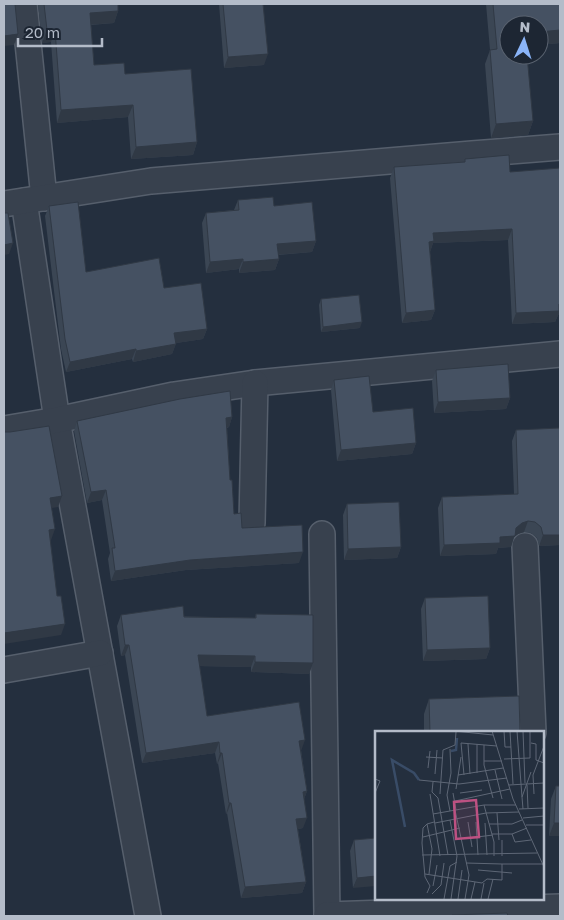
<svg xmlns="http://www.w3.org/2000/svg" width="564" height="920" viewBox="0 0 564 920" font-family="'Golos Text',sans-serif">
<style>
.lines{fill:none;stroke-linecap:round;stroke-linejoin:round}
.street-casing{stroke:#565f6c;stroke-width:28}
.street{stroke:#38414e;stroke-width:25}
.wall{fill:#3b4654}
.shaded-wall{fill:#303945}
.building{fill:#455162;stroke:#303945}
.inset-river{fill:none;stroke:#394c67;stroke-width:2.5}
.inset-road{fill:none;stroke:#5e6776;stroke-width:1}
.view{fill:#bd5182;fill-opacity:0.15;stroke:#bd5182;stroke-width:2.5}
.inset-edge{fill:none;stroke:#b4bcc9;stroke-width:2.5}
</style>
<rect width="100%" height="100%" fill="#242f3e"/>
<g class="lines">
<defs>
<g id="street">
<polyline points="24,4 44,198"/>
<polyline points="24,201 57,420 148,916"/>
<polyline points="4,204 151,181 472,154 560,147"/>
<polyline points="4,429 57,420 174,395 255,383 560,354"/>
<polyline points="252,523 255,383"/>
<polyline points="322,534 327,916"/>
<polyline points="525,546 533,732"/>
<polyline points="4,670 100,653"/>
<polyline points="327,915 560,907"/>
</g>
</defs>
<use href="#street" class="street-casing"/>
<use href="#street" class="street"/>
</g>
<g class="wall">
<polygon points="38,4 118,4 118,11 114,23 91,25 94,65 125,74 197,142 193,155 131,159 128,117 57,123 51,42 42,43"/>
<polygon points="219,4 263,4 264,65 224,68"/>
<polygon points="486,4 560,4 560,43 539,45 539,25 509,25 533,121 528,135 491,138 485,64 490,50"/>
<polygon points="465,159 510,172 558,315 555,322 512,324 508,240 433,243 430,252 435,310 431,320 402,323 390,178 394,167 464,162"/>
<polygon points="238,200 274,206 316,241 312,252 278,255 279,259 275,270 239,273 239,269 206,273 202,223 206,213 234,210"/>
<polygon points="49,206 86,272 164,288 207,329 203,339 176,343 172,354 133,362 132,359 66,372 61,349 45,216"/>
<polygon points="321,299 360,328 321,332 319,305"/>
<polygon points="436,370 510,398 506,409 434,413 432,381"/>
<polygon points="334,380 373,412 416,443 412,454 337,461 331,390"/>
<polygon points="232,417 229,427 227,428 230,480 234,514 242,528 299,563 186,570 111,581 108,559 110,553 102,500 87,503 74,431 77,421"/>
<polygon points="560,428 560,545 539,546 537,538 531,533 524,532 518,534 514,537 511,547 498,548 496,554 440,556 438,508 442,497 514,494 512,441 516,430"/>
<polygon points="347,504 401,547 397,558 344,560 343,515"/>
<polygon points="425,598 490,648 486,659 423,661 421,609"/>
<polygon points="256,614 313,663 309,674 251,672 251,667 199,666 207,716 301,750 307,791 304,799 303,828 298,829 306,882 302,893 241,898 227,813 226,814 218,763 217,764 215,753 142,763 125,655 121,656 117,626 121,615 255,618"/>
<polygon points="429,699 520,732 424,732 424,714"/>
<polygon points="556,786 560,836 549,836 551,799"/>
<polygon points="376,838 353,888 350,851 354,840"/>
</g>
<g class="shaded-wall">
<polygon points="118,11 114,23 85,25 90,13"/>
<polygon points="47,30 55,30 51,42 42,43"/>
<polygon points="560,30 560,43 539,45 539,32"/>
<polygon points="18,34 14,45 4,46 4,36"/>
<polygon points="268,54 264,65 224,68 228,57"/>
<polygon points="133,105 128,117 57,123 61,110"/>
<polygon points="533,121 528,135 491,138 496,124"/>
<polygon points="197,142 193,155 131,159 136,147"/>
<polygon points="512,229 508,240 433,243 430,252 425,252 429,242 433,233"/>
<polygon points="316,241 312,252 273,255 277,244"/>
<polygon points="13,243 9,254 4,255 4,245"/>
<polygon points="243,259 239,269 206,273 210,262"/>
<polygon points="279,259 275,270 239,273 243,262"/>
<polygon points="560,304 560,315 558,315 555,322 512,324 516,313"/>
<polygon points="435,310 431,320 402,323 406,313"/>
<polygon points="362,322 360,328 321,332 323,327"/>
<polygon points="207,329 203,339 170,344 174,333"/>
<polygon points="176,344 172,354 133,362 136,351"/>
<polygon points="136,349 132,359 66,372 70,362"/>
<polygon points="510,398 506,409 434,413 438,402"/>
<polygon points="232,417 229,427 222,428 226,418"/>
<polygon points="416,443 412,454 337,461 341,450"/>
<polygon points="106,490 102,500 87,503 91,492"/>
<polygon points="62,496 58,507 46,509 50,498"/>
<polygon points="528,521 524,532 518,534 514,537 511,547 498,548 496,554 440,556 444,545 500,537 516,528 522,523"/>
<polygon points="55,529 51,540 45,540 49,530"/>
<polygon points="543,535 560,535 560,545 539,546"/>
<polygon points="401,547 397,558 344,560 348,549"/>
<polygon points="303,552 299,563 186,570 111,581 115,571 190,560"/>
<polygon points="65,624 61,635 4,644 4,633"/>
<polygon points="125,645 129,645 125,655 121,656"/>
<polygon points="490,648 486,659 423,661 427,650"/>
<polygon points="198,655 255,656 251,667 194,666"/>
<polygon points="255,662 313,663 309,674 251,672"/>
<polygon points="305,740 301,751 299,741"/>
<polygon points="219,742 215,753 142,763 146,753"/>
<polygon points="220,753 222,753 218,763 217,764"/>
<polygon points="307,791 303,802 303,792"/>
<polygon points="229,803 231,803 227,813 226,814"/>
<polygon points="307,818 303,828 293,830 296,819"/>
<polygon points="554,823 560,823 560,836 549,836"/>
<polygon points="376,876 376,886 353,888 357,878"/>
<polygon points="306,882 302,893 241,898 245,887"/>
</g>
<g class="building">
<polygon points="4,4 15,4 18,34 4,36"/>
<polygon points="44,4 118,4 118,11 90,13 94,65 124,63 125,74 191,69 197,142 136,147 133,105 61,110 55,30 47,30"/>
<polygon points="223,4 263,4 268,54 228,57"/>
<polygon points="493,4 560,4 560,30 539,32 539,25 509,25 509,55 527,55 533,121 496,124 490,50 497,49"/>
<polygon points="509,155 510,172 560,168 560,304 559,304 559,311 516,313 512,229 433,233 434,241 429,242 435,310 406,313 394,167 465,162 465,159"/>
<polygon points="273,197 274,206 312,202 316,241 277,244 279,259 243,262 243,259 210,262 206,213 239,210 238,200"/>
<polygon points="78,202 86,272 159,258 164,288 201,283 207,329 174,333 176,344 136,351 136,349 70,362 65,339 49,206"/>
<polygon points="4,213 8,213 13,243 4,245"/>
<polygon points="359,295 362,322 323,327 321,299"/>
<polygon points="508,364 510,398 438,402 436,370"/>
<polygon points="369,376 373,412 413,408 416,443 341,450 334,380"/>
<polygon points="230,391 232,417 226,418 230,480 232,480 234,514 241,513 242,528 302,525 303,552 190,560 115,571 112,548 115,548 106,490 91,492 77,421 180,399"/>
<polygon points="49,426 62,496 50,498 55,529 49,530 57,596 61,596 65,624 4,633 4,432 10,432"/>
<polygon points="560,428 560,535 543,535 541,527 535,522 528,521 522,523 516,528 515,536 500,537 500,543 444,545 442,497 518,494 516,430"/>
<polygon points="399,502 401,547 348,549 347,504"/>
<polygon points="488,596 490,648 427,650 425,598"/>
<polygon points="183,606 184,617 256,618 256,614 313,615 313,663 255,662 255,656 198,655 207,716 299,702 305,740 299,741 307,791 303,792 307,818 296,819 306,882 245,887 231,803 229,803 222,753 220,753 219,742 146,753 129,645 125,645 121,615"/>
<polygon points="519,696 520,732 430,732 429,699"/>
<polygon points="556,786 560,786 560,823 554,823"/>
<polygon points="376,838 376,876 357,878 354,840"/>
<polygon points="507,913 508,916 452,916 452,915"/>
</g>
<g transform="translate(375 731)">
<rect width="169" height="169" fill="#242f3e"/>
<path class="inset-river" d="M76 20 81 19 82 7M30 96 17 29 39 42 44 49"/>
<path class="inset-road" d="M79 0 118 4M117 0 138 68 169 136M129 0 130 16H136M135 0 138 53M142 0 147 66M148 0 150 52M156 12 161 13V29L169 32M93 13 95 43M102 13V42M109 14V34L118 67M51 26 68 27M129 28 155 27V0M109 30H127M53 37 55 20M120 39 127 68M60 43 62 19M83 44 128 37M89 44 86 12 122 15M0 48 5 50 0 62M44 49 84 53 132 47M58 51 57 61 63 67 73 124M134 54 169 52M152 54 153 77M81 58 86 26M78 62 81 79M85 62 107 59M55 63 65 125M65 63 68 19 80 14 81 1M159 63 158 44 169 15M80 70 135 58M109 74 119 111V125M144 78 169 77M148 78 147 66 156 41M80 79 94 144 90 168M75 80 72 64 76 42 75 18M122 82 124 109M58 83 109 74H141M148 87 169 85M75 89 82 125 76 168M93 91 97 116M101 91 103 124M60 92 111 82 144 81M110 92 112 124M114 93H137L147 89M151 94H169M117 103H137L152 97M137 103 140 111 156 109M48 106 85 97M94 107 118 104M127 109V125M47 124 162 122M91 132 127 133M103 139 137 142M50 143 107 152 112 148 127 149V133H168M54 143 57 118 52 93 59 91M58 155 62 134M52 162 55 155 50 146 47 112 48 97 52 93M57 163 66 154 69 132M69 168 75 135 82 131M83 168 87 139M96 168 100 151M106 168 109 152M113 168 118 148"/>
<path class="view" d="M101 69 104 106 81 108 79 71Z"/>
<rect width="169" height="169" class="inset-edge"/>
</g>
<rect width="564" height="920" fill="none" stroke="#b4bcc9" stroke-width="10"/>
<g transform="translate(524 40) rotate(4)"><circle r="24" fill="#1d2633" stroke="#59626f"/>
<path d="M0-4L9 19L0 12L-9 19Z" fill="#8ab4f8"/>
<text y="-8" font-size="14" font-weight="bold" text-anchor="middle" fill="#b4bcc9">N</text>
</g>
<path d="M18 38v8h84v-8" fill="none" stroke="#b4bcc9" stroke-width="2.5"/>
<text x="25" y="38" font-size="15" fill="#b4bcc9" stroke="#1d2633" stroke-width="4" paint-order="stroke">20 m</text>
</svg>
